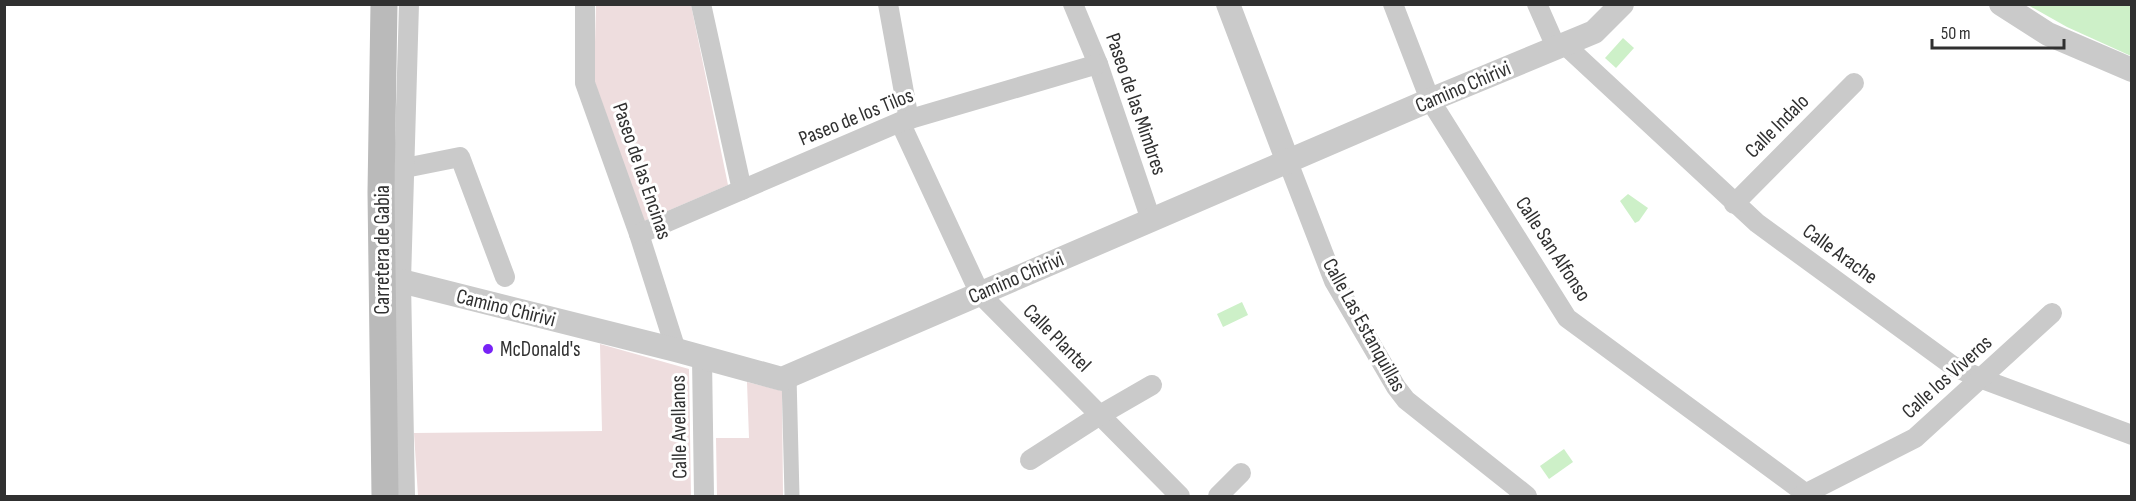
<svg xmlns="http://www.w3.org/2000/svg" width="2136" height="501" viewBox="0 0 2136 501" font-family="'Sofia Sans Condensed',sans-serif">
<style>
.green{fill:#eeddde}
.water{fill:#cdf0c8}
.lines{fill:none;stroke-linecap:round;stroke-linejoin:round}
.pedestrian{stroke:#cacaca;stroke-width:15}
.minor{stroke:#cacaca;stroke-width:20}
.tertiary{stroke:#cacaca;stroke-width:24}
.secondary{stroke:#bababa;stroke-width:27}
.poi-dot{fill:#7823f6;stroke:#fff;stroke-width:2}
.labels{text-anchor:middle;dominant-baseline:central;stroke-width:6;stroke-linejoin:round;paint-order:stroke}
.street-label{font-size:21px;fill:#303030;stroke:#fff}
.poi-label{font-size:21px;fill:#303030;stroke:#fff;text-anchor:start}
</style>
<rect width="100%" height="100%" fill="#fff"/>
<g class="green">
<polygon points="596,5 691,5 728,185 644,221 594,80"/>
<polygon points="600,344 689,369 691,496 418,496 414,433 602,431"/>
<polygon points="747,382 782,391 783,496 717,496 716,438 749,438"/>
</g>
<g class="water">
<polygon points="2028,5 2131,5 2131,56 2067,27"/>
<polygon points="1623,38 1634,48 1616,68 1605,58"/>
<polygon points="1628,194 1648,208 1639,221 1635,223 1620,201"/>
<polygon points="1242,302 1248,315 1223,327 1217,314"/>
<polygon points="1564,449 1573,462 1549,479 1540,466"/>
</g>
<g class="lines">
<polyline class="pedestrian" points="789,376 792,496"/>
<g class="minor">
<polyline points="585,4 585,83 639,234 676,350"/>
<polyline points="701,4 742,190"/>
<polyline points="888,4 909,120"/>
<polyline points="1073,4 1098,64 1151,220"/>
<polyline points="1393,4 1430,100 1567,318 1809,496"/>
<polyline points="1537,4 1556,47"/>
<polyline points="1564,44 1757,223 1953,366 1982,379 2132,435"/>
<polyline points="900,122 980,294 1180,496"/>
<polyline points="1288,162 1334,281 1396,387 1406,400 1527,496"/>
<polyline points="405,168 460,157 505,277"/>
<polyline points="1734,204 1854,83"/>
<polyline points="639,234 900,122 1098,64"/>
<polyline points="702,358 704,496"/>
<polyline points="1030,460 1100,415 1152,385"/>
<polyline points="405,496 401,281 409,4"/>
<polyline points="1218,496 1241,473"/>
<polyline points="1801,496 1915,438 2052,313"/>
</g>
<g class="tertiary">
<polyline points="1228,4 1288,162"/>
<polyline points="2001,4 2048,34 2132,70"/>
<polyline points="382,280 401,281 676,350 782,379 1430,100 1594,32 1622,4"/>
</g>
<polyline class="secondary" points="384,4 381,192 385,496"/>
</g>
<circle class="poi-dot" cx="488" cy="349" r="6"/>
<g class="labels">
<g class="street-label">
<text transform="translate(1463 87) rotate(-23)">Camino Chirivi</text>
<text transform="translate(1136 104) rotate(71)">Paseo de las Mimbres</text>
<text transform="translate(856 117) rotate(-22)">Paseo de los Tilos</text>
<text transform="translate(1777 126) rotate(-45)">Calle Indalo</text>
<text transform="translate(642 171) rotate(71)">Paseo de las Encinas</text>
<text transform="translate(1553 249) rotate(57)">Calle San Alfonso</text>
<text transform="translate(382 250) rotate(-90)">Carretera de Gabia</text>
<text transform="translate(1840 254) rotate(36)">Calle Arache</text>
<text transform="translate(1016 278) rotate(-23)">Camino Chirivi</text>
<text transform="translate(506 308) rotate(14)">Camino Chirivi</text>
<text transform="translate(1364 325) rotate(61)">Calle Las Estanquillas</text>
<text transform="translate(1057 338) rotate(45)">Calle Plantel</text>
<text transform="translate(1947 377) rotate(-42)">Calle los Viveros</text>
<text transform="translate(679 427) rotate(-91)">Calle Avellanos</text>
</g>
<g class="poi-label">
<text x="500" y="349">McDonald's</text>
</g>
</g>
<rect width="2136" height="501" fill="none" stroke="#303030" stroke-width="12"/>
<path d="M1932 39v9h132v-9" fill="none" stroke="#303030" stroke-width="3"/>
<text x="1941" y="39" font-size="18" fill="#303030" stroke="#ffffff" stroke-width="4.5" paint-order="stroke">50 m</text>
</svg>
